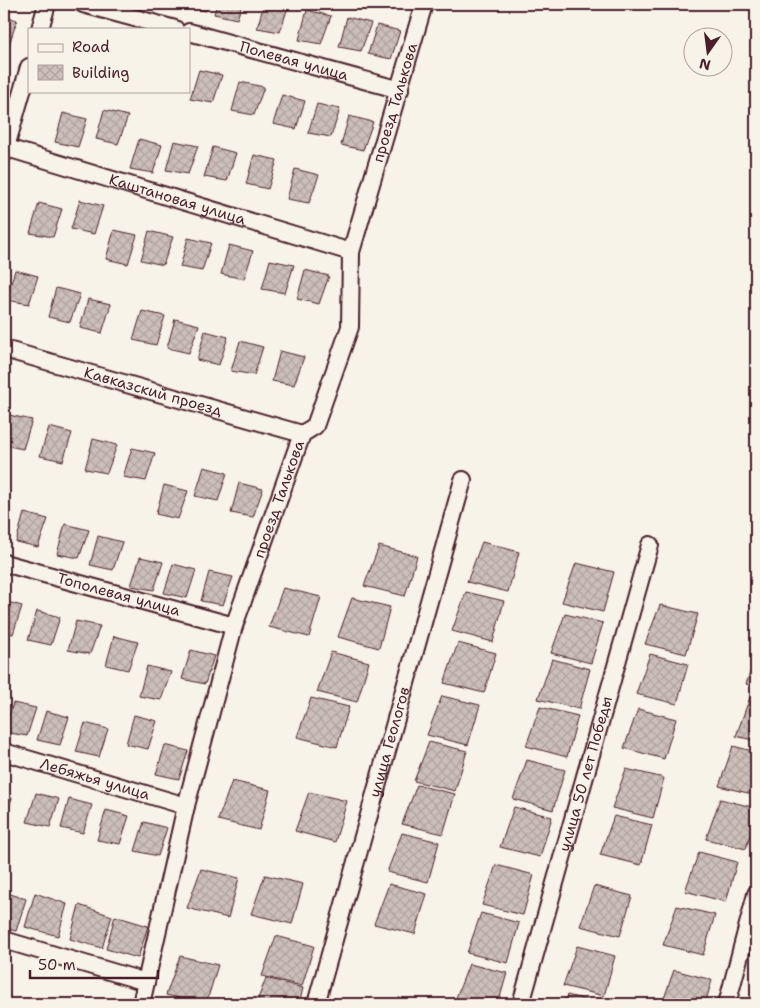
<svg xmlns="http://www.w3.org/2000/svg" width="760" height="1008" viewBox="0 0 760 1008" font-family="'Shantell Sans',sans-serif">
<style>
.building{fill:url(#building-cross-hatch);stroke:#4a1f2b}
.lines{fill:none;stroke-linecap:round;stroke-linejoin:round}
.street-casing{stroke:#4a1f2b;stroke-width:20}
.street{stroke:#f7f3e8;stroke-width:16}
.labels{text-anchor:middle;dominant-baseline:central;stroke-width:4;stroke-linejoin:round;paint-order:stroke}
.street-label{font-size:15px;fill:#4a1f2b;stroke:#f7f3e8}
</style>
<defs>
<pattern id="building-cross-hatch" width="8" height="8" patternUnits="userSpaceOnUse" patternTransform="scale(1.25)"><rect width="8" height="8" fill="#ccbfb9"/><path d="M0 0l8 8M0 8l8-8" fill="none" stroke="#b1a49f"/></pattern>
</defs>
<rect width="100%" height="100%" fill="#f7f3e8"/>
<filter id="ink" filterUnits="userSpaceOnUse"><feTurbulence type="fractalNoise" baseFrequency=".02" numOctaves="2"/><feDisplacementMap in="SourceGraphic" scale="10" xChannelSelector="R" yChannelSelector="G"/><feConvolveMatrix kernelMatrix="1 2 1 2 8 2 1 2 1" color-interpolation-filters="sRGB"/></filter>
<g filter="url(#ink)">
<g class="building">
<polygon points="184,4 208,4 206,11 183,7"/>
<polygon points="217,4 242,4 237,19 214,14"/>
<polygon points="264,4 289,4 280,32 257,28"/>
<polygon points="307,10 331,16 321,44 299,40"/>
<polygon points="4,16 17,20 8,48 4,47"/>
<polygon points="347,17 371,23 361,51 339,47"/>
<polygon points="377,25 400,31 391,59 368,54"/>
<polygon points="199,70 222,75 213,103 190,99"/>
<polygon points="240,82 264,87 254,115 232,111"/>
<polygon points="282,95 305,101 296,129 273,124"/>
<polygon points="317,104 340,109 331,137 308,133"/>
<polygon points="104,110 128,116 118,144 96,139"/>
<polygon points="63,113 87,119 78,147 55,142"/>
<polygon points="349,116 373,122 363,150 341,145"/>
<polygon points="139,139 162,145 153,173 130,169"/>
<polygon points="174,141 198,146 188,174 166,170"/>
<polygon points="213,147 236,153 227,181 204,177"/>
<polygon points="254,155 277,160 268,189 246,184"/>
<polygon points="295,169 319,175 309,203 287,199"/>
<polygon points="80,200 103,206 94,234 71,229"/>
<polygon points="39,203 62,209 53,237 30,233"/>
<polygon points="114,230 137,235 128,264 106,259"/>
<polygon points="149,231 173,237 163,265 141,260"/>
<polygon points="188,238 211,243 202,271 180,267"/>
<polygon points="229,245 253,251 244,279 221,274"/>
<polygon points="270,260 294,265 285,293 262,289"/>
<polygon points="15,270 38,276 29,304 6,300"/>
<polygon points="305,270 329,276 319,304 297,299"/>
<polygon points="56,288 80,294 70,322 48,317"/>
<polygon points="88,299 111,304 102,333 80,328"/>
<polygon points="142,311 165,316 156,345 133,340"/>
<polygon points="175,319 199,325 189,353 167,348"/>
<polygon points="205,331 228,337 219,365 197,360"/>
<polygon points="240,341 263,347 254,375 231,371"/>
<polygon points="280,351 304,357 294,385 272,381"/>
<polygon points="9,415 32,420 23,449 4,445 4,433"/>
<polygon points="49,427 72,433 63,461 40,456"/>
<polygon points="93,439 117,445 107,473 85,469"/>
<polygon points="132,448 155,453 146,481 123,477"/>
<polygon points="204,467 227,473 218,501 195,496"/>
<polygon points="239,483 263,489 253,517 231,513"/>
<polygon points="164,485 188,491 178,519 156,514"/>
<polygon points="24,513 48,519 38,547 16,542"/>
<polygon points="65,524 89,530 79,558 57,554"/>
<polygon points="98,536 122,542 113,570 90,565"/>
<polygon points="482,542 519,552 508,592 467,582"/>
<polygon points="379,546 417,556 405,596 364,586"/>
<polygon points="140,557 163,562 154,590 131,586"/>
<polygon points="576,563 614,572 603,612 562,602"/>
<polygon points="173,564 196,570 187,598 164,593"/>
<polygon points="209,572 233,577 223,605 201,601"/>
<polygon points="283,588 321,597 309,637 269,627"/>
<polygon points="466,592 504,601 493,642 452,631"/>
<polygon points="352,598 390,607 379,648 338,637"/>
<polygon points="4,601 22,606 13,634 4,632"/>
<polygon points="660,605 698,614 686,654 645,644"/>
<polygon points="37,611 60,617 51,645 28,640"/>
<polygon points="565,614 603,623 591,663 551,653"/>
<polygon points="76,621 100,626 90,654 68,650"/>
<polygon points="114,636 138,642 128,670 106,665"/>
<polygon points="458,643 496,653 484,693 444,683"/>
<polygon points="191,650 214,656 205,684 182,679"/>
<polygon points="331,652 369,662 357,702 317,692"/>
<polygon points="650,654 688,664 677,704 636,694"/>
<polygon points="756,655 756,687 746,684"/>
<polygon points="552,659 590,669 579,709 538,699"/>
<polygon points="147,666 171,672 161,700 139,696"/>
<polygon points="442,696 480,705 468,745 427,735"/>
<polygon points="750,697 756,698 756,741 736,736"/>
<polygon points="311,698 349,707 337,747 297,737"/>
<polygon points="13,703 36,708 27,736 4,732"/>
<polygon points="540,707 578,716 567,757 526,746"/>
<polygon points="638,709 676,719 664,759 624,748"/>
<polygon points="46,711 69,717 60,745 37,740"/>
<polygon points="134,715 157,721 148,749 126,744"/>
<polygon points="85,723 108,729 99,757 76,752"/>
<polygon points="429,742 467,751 455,791 414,781"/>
<polygon points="165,745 188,751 179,779 156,774"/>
<polygon points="733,746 756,752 756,795 719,786"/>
<polygon points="527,760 565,770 553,810 513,799"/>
<polygon points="626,769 664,778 653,818 612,808"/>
<polygon points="232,781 270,790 259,830 218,820"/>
<polygon points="417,785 455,794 443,834 402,824"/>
<polygon points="309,792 347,801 335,842 295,831"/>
<polygon points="36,793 59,799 50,827 27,822"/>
<polygon points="4,796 12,798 4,822"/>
<polygon points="69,799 92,805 83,833 61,828"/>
<polygon points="720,799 756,808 756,814 746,849 706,839"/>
<polygon points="514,807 552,817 540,857 500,847"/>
<polygon points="106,810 129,816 120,844 97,840"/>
<polygon points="614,816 652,825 641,865 600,855"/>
<polygon points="144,822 167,828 158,856 135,851"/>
<polygon points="402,833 439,842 428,882 387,872"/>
<polygon points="699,852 737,862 726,902 685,891"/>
<polygon points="496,865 534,875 523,915 482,905"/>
<polygon points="201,869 239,878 228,918 187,908"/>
<polygon points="265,875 303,884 292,924 251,914"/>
<polygon points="389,884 427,894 415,934 374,924"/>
<polygon points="594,886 632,896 620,936 580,926"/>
<polygon points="4,892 26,899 16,931 4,928"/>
<polygon points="35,893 67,904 58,936 25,927"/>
<polygon points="79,905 112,916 102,948 70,939"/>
<polygon points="677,906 715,915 703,955 663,945"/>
<polygon points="481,913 519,923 508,963 467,953"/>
<polygon points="115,916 148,926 138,958 106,949"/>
<polygon points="276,936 314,946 302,986 262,976"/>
<polygon points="577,946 615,956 604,996 563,986"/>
<polygon points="180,956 218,965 206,1004 166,995"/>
<polygon points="469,964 507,973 498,1004 454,1003"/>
<polygon points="674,970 712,980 705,1004 662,1004"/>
<polygon points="266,978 303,988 299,1004 256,1004"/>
<polygon points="567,995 602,1004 564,1004"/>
</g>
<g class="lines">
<defs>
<g id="street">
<polyline points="83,4 175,29"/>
<polyline points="40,29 47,4"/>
<path id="s1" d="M189 32 400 90"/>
<path id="s2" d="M4 147 351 252"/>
<polyline points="4,154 29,67"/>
<path id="s3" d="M4 349 302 434"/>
<path id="s4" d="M4 563 234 626"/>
<path id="s5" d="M4 752 186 806"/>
<polyline points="4,940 146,982"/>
<path id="s6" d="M141 1004 186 806 234 626 302 434 315 426 350 327 351 252 424 4"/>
<path id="s7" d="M316 1004 463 480"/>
<path id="s8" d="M521 1004 650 545"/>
<polyline points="727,1004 756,894"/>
</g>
</defs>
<use href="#street" class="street-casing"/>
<use href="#street" class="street"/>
</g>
</g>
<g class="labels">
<g class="street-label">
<text stroke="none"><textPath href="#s1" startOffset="109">Полевая улица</textPath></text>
<text stroke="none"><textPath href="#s6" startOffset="944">проезд Талькова</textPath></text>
<text stroke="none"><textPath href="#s2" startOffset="181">Каштановая улица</textPath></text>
<text stroke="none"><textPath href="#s3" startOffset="155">Кавказский проезд</textPath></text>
<text stroke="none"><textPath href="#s6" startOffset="524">проезд Талькова</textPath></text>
<text stroke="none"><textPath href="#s4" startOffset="119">Тополевая улица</textPath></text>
<text stroke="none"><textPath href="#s7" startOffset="272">улица Геологов</textPath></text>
<text stroke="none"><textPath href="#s8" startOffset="239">улица 50 лет Победы</textPath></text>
<text stroke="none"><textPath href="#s5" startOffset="95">Лебяжья улица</textPath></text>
</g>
</g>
<rect width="760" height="1008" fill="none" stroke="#f7f3e8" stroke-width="20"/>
<rect x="10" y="10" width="740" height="988" fill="none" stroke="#4a1f2b" stroke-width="2" filter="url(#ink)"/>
<rect x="28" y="28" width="162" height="65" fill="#f7f3e8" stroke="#b29e9c"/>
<rect x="38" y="44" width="25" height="8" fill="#f7f3e8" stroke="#b29e9c"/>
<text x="72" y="52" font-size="15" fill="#4a1f2b">Road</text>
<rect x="38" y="65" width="25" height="15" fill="url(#building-cross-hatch)" stroke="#b29e9c"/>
<text x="72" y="78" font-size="15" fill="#4a1f2b">Building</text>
<g transform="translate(708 52) rotate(194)"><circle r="24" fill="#f7f3e8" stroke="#b29e9c"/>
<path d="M0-4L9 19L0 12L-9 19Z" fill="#4a1f2b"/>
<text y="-8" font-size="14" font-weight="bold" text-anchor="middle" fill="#4a1f2b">N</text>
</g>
<path d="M30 970v8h128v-8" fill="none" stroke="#4a1f2b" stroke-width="2.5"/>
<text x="38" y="970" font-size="15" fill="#4a1f2b" stroke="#f7f3e8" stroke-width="4" paint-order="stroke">50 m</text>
</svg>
